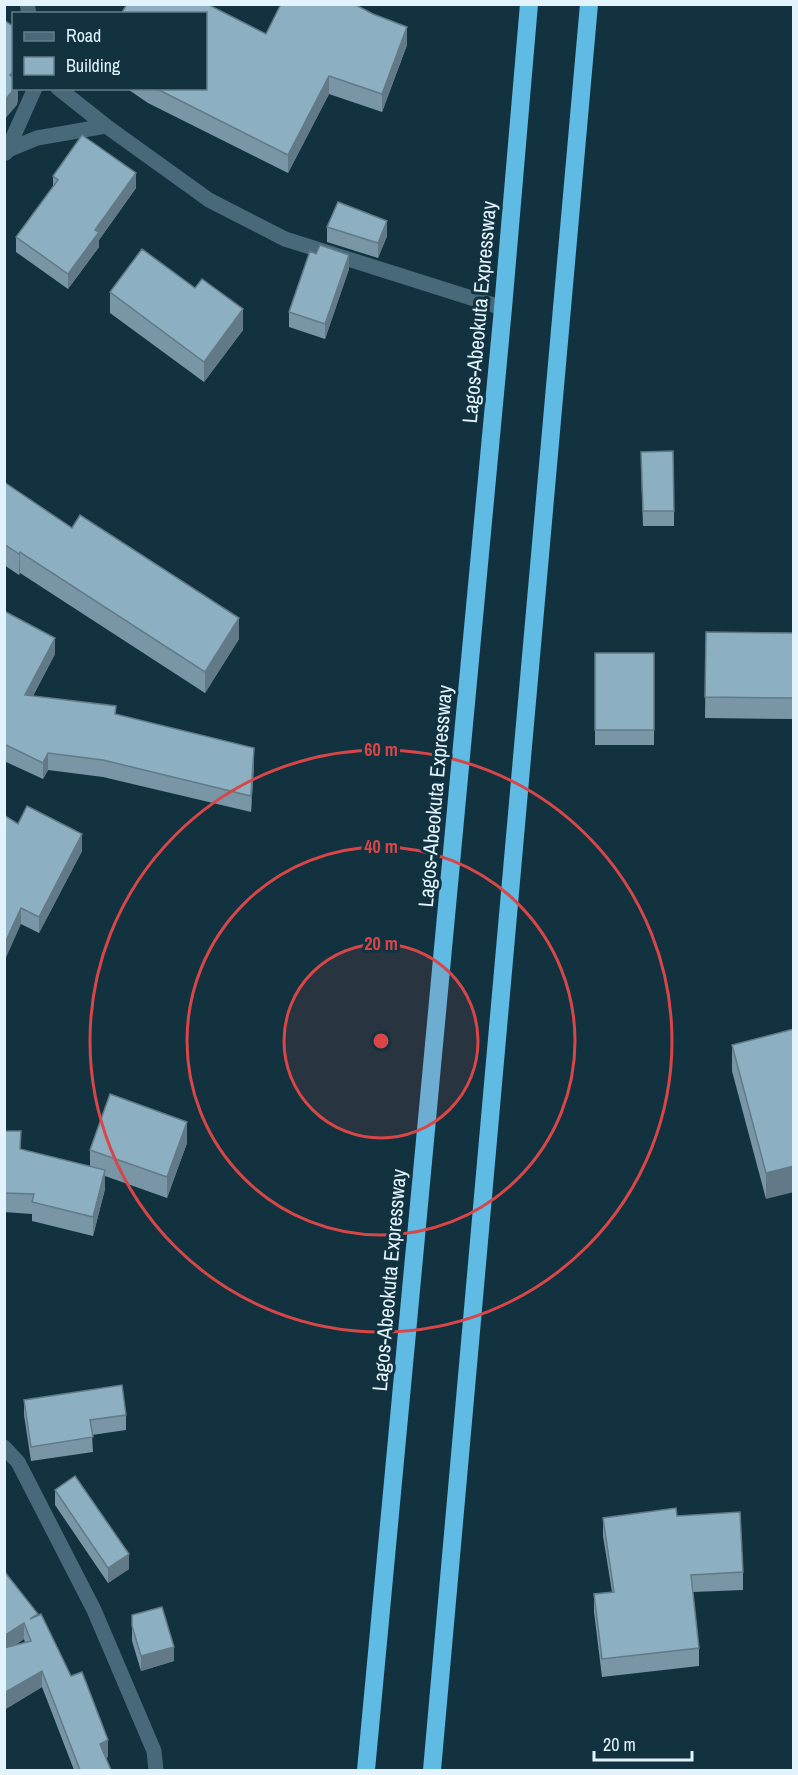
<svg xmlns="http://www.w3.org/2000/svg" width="798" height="1775" viewBox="0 0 798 1775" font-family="'Archivo Narrow',sans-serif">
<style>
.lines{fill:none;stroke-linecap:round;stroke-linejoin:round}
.minor{stroke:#47697a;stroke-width:15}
.highway{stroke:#5fbbe4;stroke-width:18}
.wall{fill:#7896a6;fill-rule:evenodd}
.shaded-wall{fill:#627a87}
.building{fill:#8cafc1;stroke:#627a87;stroke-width:1.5}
.ring{fill:none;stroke:#d84648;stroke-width:3}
.labels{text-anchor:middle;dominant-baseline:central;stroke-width:6;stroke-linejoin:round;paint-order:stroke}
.street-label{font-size:21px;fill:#e2f3fc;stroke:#123240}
.centre{fill:#d84648;stroke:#123240;stroke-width:3}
.ring-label{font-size:18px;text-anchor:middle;font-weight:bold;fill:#d84648;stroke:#123240;stroke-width:6;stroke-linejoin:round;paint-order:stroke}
</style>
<rect width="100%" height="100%" fill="#123240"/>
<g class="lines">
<g class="minor">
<polyline points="27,4 29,14"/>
<polyline points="58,88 106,126 209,200 285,239 503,308"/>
<polyline points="8,150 37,138 106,126"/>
<polyline points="6,153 35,88"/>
<polyline points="4,1447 18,1462 94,1610 154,1751 156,1770"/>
</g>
<g class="highway">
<polyline points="366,1770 503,308 529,4"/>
<polyline points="432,1770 589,4"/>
</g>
</g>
<g class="wall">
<polygon points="266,34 407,45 382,112 329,94 288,173 148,103 126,88 206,88"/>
<polygon points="53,176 136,188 99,240 99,247 68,289 16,252 16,237 53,186"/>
<polygon points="327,227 387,236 378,258 327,242"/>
<polygon points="349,269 325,339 289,327 289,312"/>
<polygon points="110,292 243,330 204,382 110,313"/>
<polygon points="641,467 674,511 674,526 643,526"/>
<polygon points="4,482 239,639 205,693 20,573 19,575 4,565"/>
<polygon points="4,611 55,654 33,696 116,715 254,765 251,812 103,777 48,770 43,779 4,761"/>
<polygon points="706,632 794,633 794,719 705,718"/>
<rect x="595" y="653" width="59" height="92"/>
<polygon points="18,824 82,851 39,933 21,924"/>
<polygon points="794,1029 766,1199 732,1071 732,1045"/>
<polygon points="4,1131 21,1150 90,1166 90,1150 187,1143 167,1198 105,1176 105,1189 93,1236 32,1221 32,1214 4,1212"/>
<polygon points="24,1400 126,1415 126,1430 92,1435 93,1452 31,1461 24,1415"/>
<polygon points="55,1490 129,1569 108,1583 55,1505"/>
<polygon points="677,1516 743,1572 743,1590 693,1592 699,1648 699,1666 602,1677 594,1612 594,1594 612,1592 603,1536 603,1518"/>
<path d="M4 1571 38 1615 108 1757 106 1758 111 1770H74L42 1687 4 1710ZM24 1639 25 1643 14 1646Z"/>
<polygon points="132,1615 174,1661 141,1671 132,1641"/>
</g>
<g class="shaded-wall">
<polygon points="407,27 407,45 382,112 382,94"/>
<polygon points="329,76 329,94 288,173 288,155"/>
<polygon points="15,88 18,88 18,101 17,105 4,120 4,101"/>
<polygon points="136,173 136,188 99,240 99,247 68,289 68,274 95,230"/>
<polygon points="387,221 387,236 378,258 378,243"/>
<polygon points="349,255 349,269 325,339 325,324"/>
<polygon points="243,309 243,330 204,382 204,362"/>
<polygon points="20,552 20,573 19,575 19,554"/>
<polygon points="239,618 239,639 205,693 205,672"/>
<polygon points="55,638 55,654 25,711 25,695"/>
<polygon points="254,748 254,765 251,812 251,796"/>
<polygon points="48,753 48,770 43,779 43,763"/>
<polygon points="82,834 82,851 39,933 39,917"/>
<polygon points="21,908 21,924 4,962 4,945"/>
<polygon points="187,1122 187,1143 167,1198 167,1177"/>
<polygon points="794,1166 794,1192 766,1199 766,1173"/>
<polygon points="105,1170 105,1189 93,1236 93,1217"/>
<polygon points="129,1554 129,1569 108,1583 108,1568"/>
<polygon points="24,1623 24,1639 4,1652 4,1636"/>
<polygon points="174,1647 174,1661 141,1671 141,1656"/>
<polygon points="42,1671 42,1687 4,1710 4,1693"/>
<polygon points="108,1740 108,1757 100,1760 100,1744"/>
</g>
<g class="building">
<polygon points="127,4 207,4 266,34 281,4 354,4 373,14 407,27 382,94 329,76 288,155 155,88 206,88 206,14 121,14"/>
<polygon points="4,20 14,27 14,70 10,75 14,79 14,88 15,88 4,101"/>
<polygon points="82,135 136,173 95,230 99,232 68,274 16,237 58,180 53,176"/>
<polygon points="338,202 387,221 378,243 327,227"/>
<polygon points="320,245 349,255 325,324 289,312 310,251 316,254"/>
<polygon points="142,249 195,288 202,279 243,309 204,362 110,292"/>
<polygon points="673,451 674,511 643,511 641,452"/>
<polygon points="4,482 72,528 80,515 239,618 205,672 20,552 19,554 4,544"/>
<polygon points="4,611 55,638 25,695 116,706 115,714 254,748 251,796 103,760 48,753 43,763 4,744"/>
<polygon points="706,632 794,633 794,698 705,697"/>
<rect x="595" y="653" width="59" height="77"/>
<polygon points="27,806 82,834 39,917 21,908 4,945 4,815 18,824"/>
<polygon points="794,1029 794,1166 766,1173 732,1045"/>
<polygon points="110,1094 187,1122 167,1177 90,1150"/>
<polygon points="4,1131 21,1131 20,1149 105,1170 93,1217 32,1202 34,1194 4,1193"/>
<polygon points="122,1385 126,1415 90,1420 93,1437 31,1447 24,1400"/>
<polygon points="75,1476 129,1554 108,1568 55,1490"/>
<polygon points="676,1508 677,1516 740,1512 743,1572 691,1575 699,1648 602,1659 594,1594 614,1592 603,1518"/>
<polygon points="4,1571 38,1614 30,1619 41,1614 71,1676 82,1672 108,1740 100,1744 111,1770 80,1770 42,1671 4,1693 4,1648 31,1641 24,1623 4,1636"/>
<polygon points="162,1607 174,1647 141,1656 132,1626 132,1615"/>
</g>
<circle cx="381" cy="1041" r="97" fill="#d84648" fill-opacity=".12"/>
<g class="ring">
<circle cx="381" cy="1041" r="97"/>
<circle cx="381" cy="1041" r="194"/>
<circle cx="381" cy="1041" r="291"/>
</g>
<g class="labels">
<g class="street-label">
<text transform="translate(479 312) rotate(-85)">Lagos-Abeokuta Expressway</text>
<text transform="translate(435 796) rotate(-85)">Lagos-Abeokuta Expressway</text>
<text transform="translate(389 1280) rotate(-85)">Lagos-Abeokuta Expressway</text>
</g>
</g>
<circle cx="381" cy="1041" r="9" class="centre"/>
<g class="ring-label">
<text x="381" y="756">60 m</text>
<text x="381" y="853">40 m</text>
<text x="381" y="950">20 m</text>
</g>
<rect width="798" height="1775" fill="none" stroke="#e2f3fc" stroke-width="12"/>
<rect x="12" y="12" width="195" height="78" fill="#123240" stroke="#657f8b" stroke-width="1.5"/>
<rect x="24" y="32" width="30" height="9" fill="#47697a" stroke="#657f8b" stroke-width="1.5"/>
<text x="66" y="42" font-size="18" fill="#e2f3fc">Road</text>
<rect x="24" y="57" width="30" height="18" fill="#8cafc1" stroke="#657f8b" stroke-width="1.5"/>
<text x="66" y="72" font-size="18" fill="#e2f3fc">Building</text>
<path d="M594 1751v9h98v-9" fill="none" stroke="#e2f3fc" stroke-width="3"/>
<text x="603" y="1751" font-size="18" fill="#e2f3fc" stroke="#123240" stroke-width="4.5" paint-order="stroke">20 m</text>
</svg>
